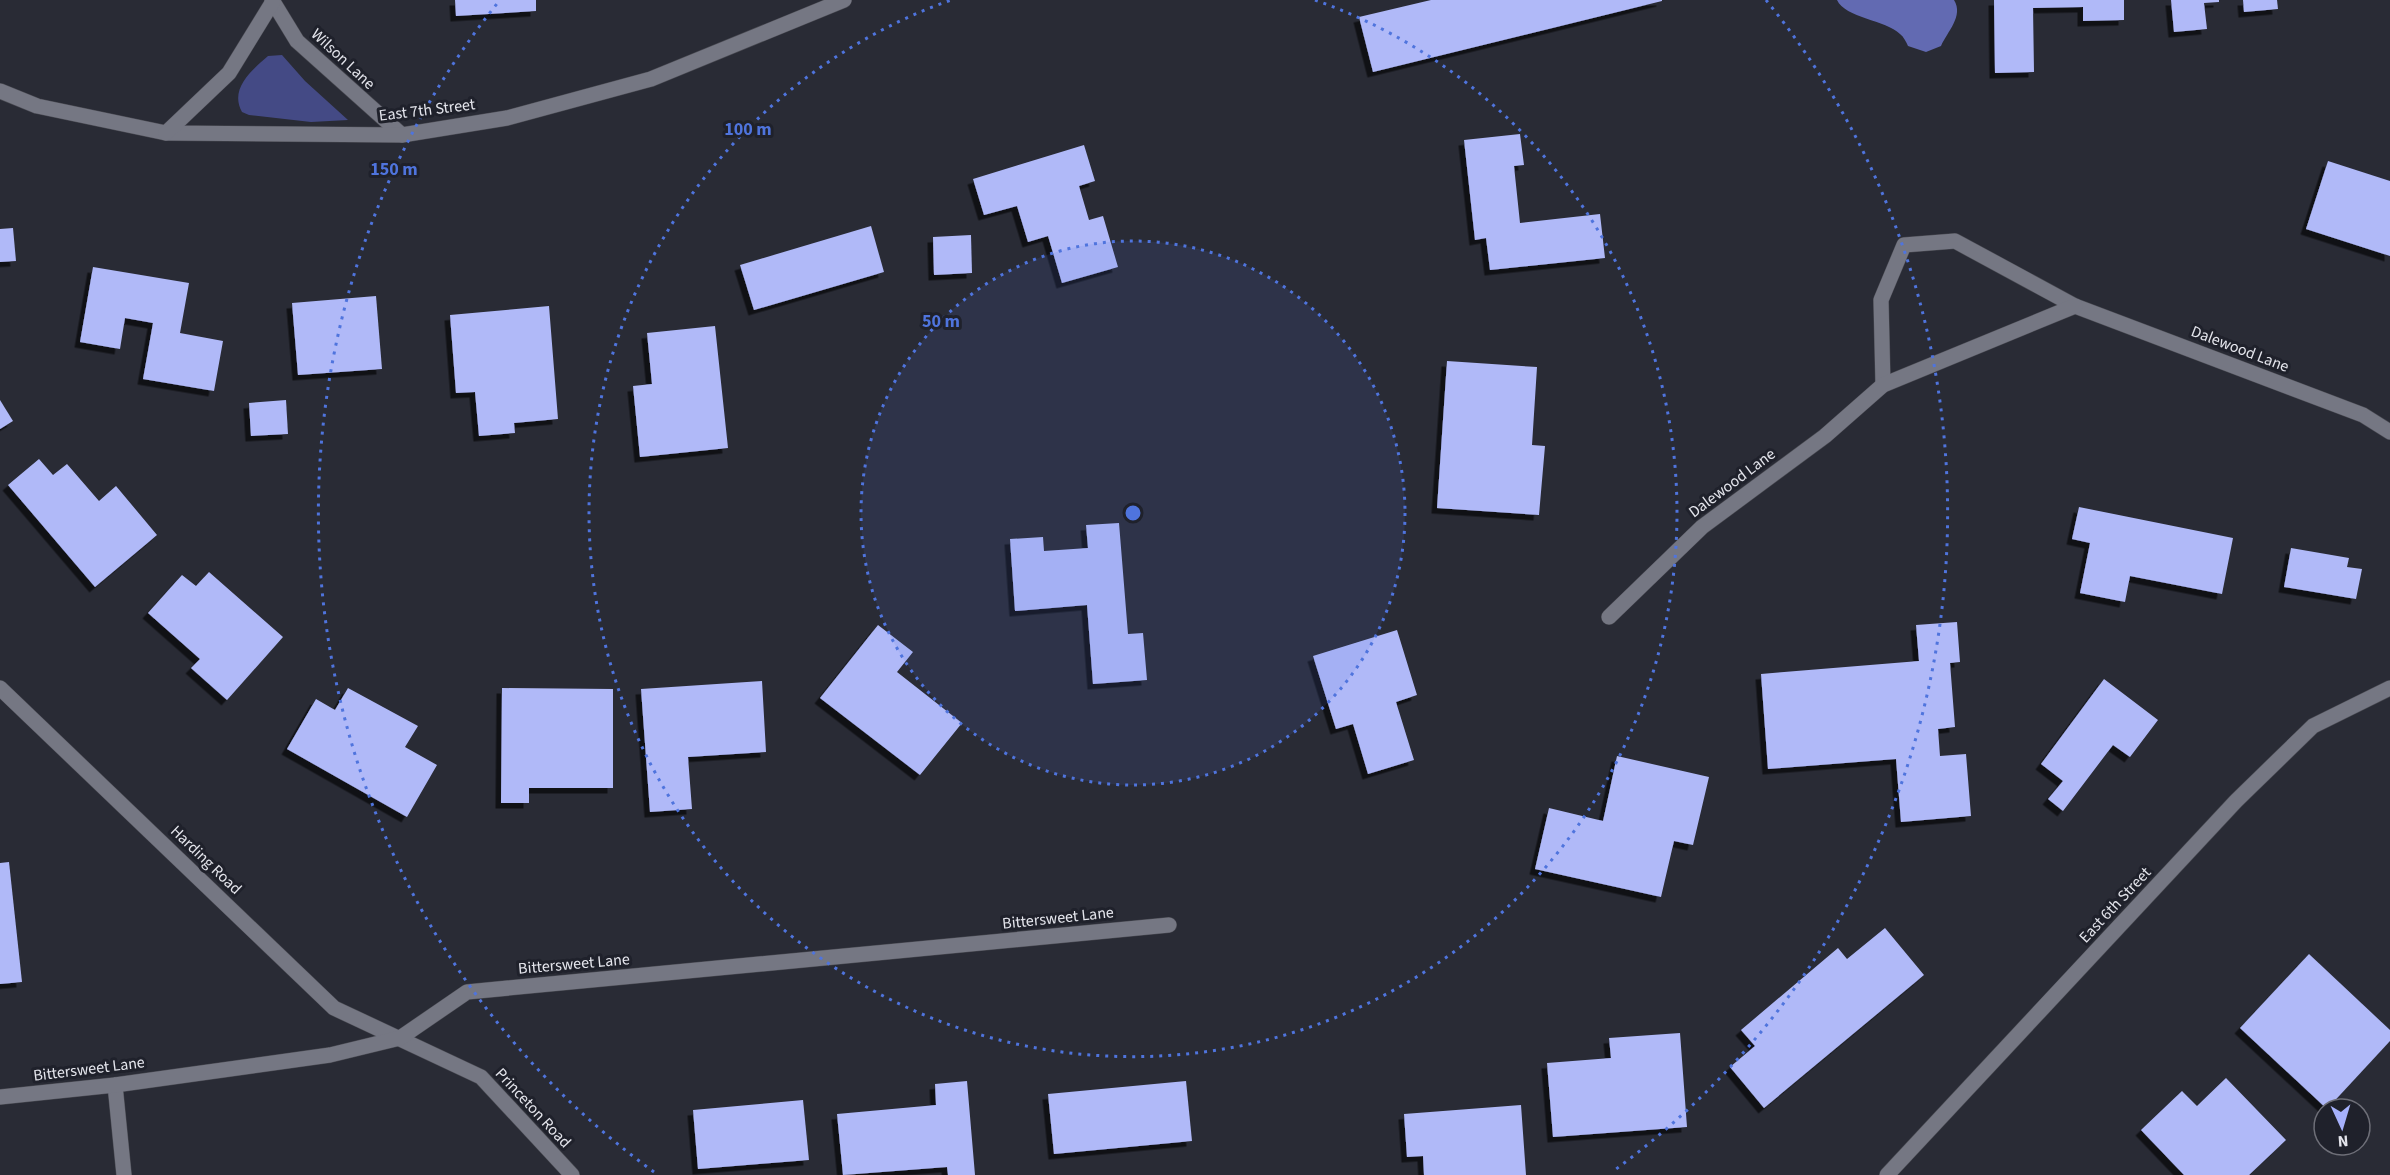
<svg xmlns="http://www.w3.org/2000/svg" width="2390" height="1175" viewBox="0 0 2390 1175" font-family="'Source Sans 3',sans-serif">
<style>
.green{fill:#444a85}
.water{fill:#626ab2}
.building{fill:#b0b9f8;filter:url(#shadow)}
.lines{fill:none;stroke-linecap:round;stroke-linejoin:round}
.minor-casing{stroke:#494a52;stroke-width:16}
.minor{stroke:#757783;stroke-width:15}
.ring{fill:none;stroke:#4f74dd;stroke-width:3;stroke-dasharray:3 6}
.labels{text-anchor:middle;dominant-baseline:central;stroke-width:6;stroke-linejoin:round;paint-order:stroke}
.street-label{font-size:16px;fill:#e4e5ec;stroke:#1f212b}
.centre{fill:#4f74dd;stroke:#1f212b;stroke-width:3}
.ring-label{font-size:18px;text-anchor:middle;font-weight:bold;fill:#4f74dd;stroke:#1f212b;stroke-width:6;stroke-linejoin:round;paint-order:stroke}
</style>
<defs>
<filter id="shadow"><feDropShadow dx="-5.5" dy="5.5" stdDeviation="0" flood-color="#0009"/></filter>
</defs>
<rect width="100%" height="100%" fill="#292b35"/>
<path class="green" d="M282 55 305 81 348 120 311 122 249 115 242 112C229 89 252 70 268 56Z"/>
<path class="water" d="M1837 0H1954C1964 16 1947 32 1941 46L1926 52 1908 46C1906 42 1904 37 1900 34 1886 20 1845 18 1837 0Z"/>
<g class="building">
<polygon points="455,0 536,0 536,11 456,16"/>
<polygon points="1431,0 1662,0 1662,1 1373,72 1359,17"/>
<polygon points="1994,0 2124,0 2124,20 2083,21 2083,7 2033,8 2034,72 1995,73"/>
<polygon points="2171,0 2219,0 2219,2 2204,3 2207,29 2174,32"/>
<polygon points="2243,0 2277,0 2278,9 2244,12"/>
<polygon points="1520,134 1524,165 1514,166 1520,223 1600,214 1605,258 1490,270 1486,238 1475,240 1464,140"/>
<polygon points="1084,145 1095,181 1079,186 1089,220 1103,216 1118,267 1062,283 1048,236 1028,242 1017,206 984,215 973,179"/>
<polygon points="2328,161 2390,181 2390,256 2306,229"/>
<polygon points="871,226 884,272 754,310 740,265"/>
<polygon points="13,228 16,261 0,262 0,229"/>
<polygon points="971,235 972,273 934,275 933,237"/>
<polygon points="93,267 189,283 180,333 223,341 214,391 143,379 153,323 125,318 120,349 80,342"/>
<polygon points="376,296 382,369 298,375 292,303"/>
<polygon points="549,306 558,419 514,423 515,433 479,436 475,392 456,393 450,315"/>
<polygon points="715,326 728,448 640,457 633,386 652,384 647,333"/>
<polygon points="1447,361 1537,367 1532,445 1545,446 1539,515 1437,508"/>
<polygon points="0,400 13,421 0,429"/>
<polygon points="286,400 288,434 251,436 249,403"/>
<polygon points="39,459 53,475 67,464 99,501 116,486 157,535 95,587 8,485"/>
<polygon points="2079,507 2233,538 2222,594 2130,576 2125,602 2080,593 2090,543 2072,539"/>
<polygon points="1119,523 1128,634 1143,633 1147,680 1093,684 1087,605 1015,611 1010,539 1043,537 1044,551 1088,548 1086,525"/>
<polygon points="2291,548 2349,558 2347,567 2362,569 2356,599 2284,587"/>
<polygon points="209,572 283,637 227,700 191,668 200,659 148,613 182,575 196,586"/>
<polygon points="1957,622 1960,662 1950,663 1955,727 1938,729 1940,756 1966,754 1971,816 1901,822 1896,759 1768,769 1761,674 1919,661 1916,625"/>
<polygon points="878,625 913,652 897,672 962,723 920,775 820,698"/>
<polygon points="1397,630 1417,695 1396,702 1414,760 1368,774 1353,724 1336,729 1313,656"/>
<polygon points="2104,679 2158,720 2130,757 2113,745 2063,811 2048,799 2063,781 2041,764"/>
<polygon points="762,681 766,752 688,757 692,809 650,812 641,689"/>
<polygon points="348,688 418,726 405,747 437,765 407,817 287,749 316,699 335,710"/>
<polygon points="502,688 613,689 613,788 529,788 529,803 501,803"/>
<polygon points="1617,756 1709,777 1693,845 1674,841 1661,897 1535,869 1549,808 1603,821"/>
<polygon points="9,862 22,982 0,984 0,863"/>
<polygon points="1885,928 1924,975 1764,1108 1730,1067 1755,1046 1741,1030 1838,948 1847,959"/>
<polygon points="2309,954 2390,1030 2390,1041 2327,1109 2240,1028"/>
<polygon points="1680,1033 1687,1127 1553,1137 1547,1063 1611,1058 1609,1038"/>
<polygon points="2226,1078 2286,1140 2249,1175 2184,1175 2141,1130 2182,1091 2197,1106"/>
<polygon points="967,1081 975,1175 948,1175 947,1167 843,1175 837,1114 936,1105 935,1084"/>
<polygon points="1186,1081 1192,1141 1054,1154 1048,1094"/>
<polygon points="803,1100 809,1160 698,1169 693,1110"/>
<polygon points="1521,1105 1526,1175 1424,1175 1423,1156 1407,1157 1404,1114"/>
</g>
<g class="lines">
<defs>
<g id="minor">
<polyline points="272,0 297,41 402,135"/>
<polyline points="0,91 37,106 166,133 402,135 507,118 651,79 844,0"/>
<polyline points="166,133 229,73 272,3"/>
<polyline points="1883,385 1881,300 1904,245 1955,241 2075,306 2363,415 2390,432"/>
<polyline points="1609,617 1702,527 1825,436 1883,385 2075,306"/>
<polyline points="0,688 334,1008 481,1077 572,1175"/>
<polyline points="115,1085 124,1175"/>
<polyline points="0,1097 115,1085 330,1055 400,1038 467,992 1169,925"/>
<polyline points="1887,1175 2236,801 2313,726 2390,688"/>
</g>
</defs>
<use href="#minor" class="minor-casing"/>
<use href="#minor" class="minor"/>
</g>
<circle cx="1133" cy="513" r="272" fill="#4f74dd" fill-opacity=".12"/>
<g class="ring">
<circle cx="1133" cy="513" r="272"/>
<path d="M1315 0A544 544 0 1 1 951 0"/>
<path d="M654 1172A815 815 0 0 1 500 0M1766 0A815 815 0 0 1 1612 1172"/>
</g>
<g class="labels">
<g class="street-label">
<text transform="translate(343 59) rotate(43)">Wilson Lane</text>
<text transform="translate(427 110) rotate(-7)">East 7th Street</text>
<text transform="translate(2240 349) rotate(21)">Dalewood Lane</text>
<text transform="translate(1732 483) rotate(-37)">Dalewood Lane</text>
<text transform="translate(206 860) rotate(44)">Harding Road</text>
<text transform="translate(2115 905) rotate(-47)">East 6th Street</text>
<text transform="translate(1058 918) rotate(-6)">Bittersweet Lane</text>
<text transform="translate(574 964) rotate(-5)">Bittersweet Lane</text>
<text transform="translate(89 1069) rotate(-7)">Bittersweet Lane</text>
<text transform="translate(533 1108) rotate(47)">Princeton Road</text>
</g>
</g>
<circle cx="1133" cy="513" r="9" class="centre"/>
<g class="ring-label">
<text x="748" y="135">100 m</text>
<text x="394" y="175">150 m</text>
<text x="941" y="327">50 m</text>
</g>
<g transform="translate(2342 1127) rotate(176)"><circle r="28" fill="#1f212b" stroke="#6e6f78" stroke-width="1.5"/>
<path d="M0-4.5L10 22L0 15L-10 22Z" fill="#a6b1fc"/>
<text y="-9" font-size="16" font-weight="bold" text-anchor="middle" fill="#e4e5ec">N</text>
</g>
</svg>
